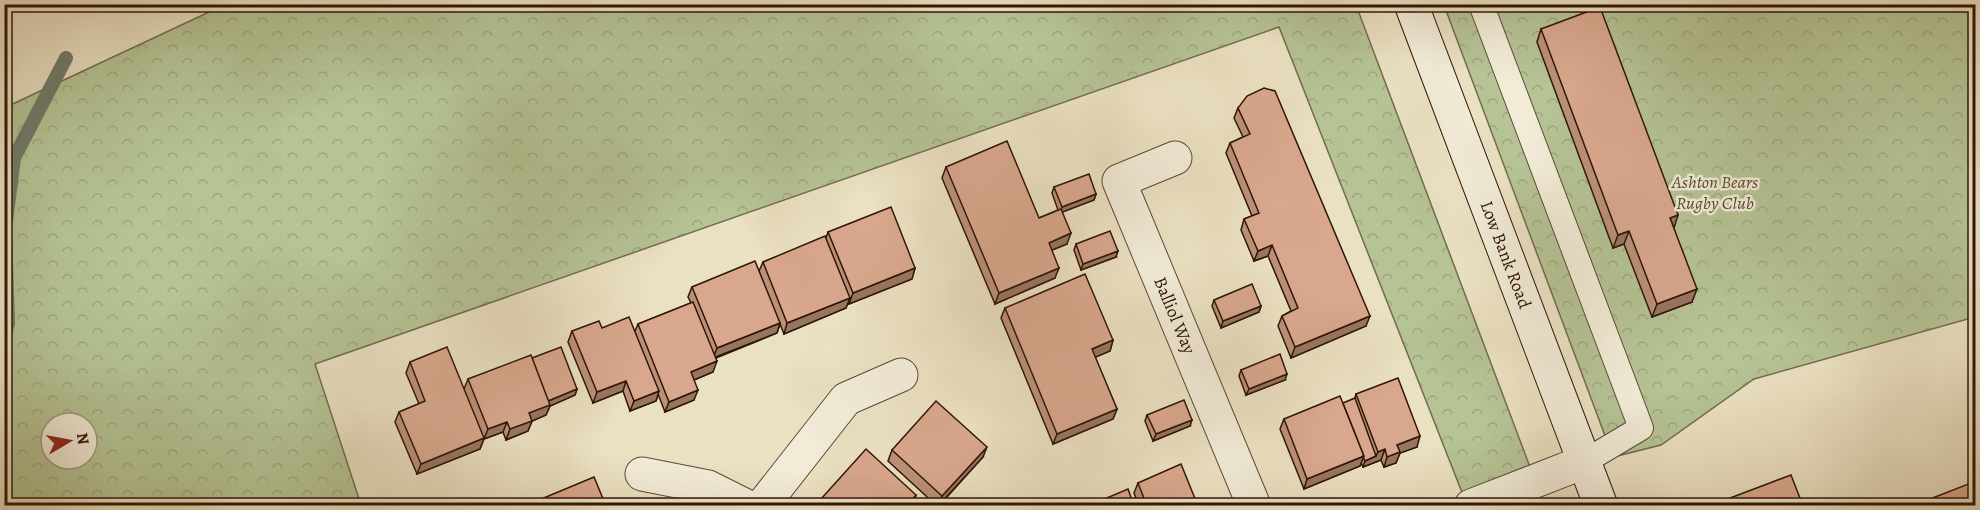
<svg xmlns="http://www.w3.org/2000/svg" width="1980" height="510" viewBox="0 0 1980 510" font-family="Alegreya,serif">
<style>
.forest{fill:url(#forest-crowns);stroke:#726c4d;stroke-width:1.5;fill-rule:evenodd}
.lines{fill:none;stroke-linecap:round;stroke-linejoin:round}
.stream{stroke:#6f7b6a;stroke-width:14}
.lane-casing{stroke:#5e4834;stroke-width:26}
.street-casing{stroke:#5e4834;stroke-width:35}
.secondary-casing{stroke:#301605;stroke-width:35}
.lane{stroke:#f1ebd7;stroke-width:24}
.street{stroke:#f1ebd7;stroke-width:33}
.secondary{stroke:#f1ebd7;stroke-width:33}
.wall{fill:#ba9079;stroke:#301605;stroke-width:1.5}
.shaded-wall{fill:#977563;stroke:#301605;stroke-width:1.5}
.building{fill:#d8a78d;stroke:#301605;stroke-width:1.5}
.labels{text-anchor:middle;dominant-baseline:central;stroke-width:5;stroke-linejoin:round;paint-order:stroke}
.park-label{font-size:18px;font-style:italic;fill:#584a30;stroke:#f1ebd7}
.street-label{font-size:18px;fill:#301605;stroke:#f1ebd7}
</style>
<defs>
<pattern id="forest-crowns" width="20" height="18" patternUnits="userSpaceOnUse" patternTransform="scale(1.5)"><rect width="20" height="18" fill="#b5c395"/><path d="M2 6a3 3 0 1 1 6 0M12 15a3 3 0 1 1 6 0" fill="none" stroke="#9ca77f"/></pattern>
</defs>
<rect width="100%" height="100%" fill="#eae0c2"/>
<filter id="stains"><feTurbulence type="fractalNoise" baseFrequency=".00333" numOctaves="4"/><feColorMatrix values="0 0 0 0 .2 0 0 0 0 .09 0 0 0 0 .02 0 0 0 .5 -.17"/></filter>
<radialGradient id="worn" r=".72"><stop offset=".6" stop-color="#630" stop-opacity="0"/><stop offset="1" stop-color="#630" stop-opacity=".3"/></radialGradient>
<g class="forest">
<path d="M224 5H1356L1536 483 1467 505 1279 27 315 364 361 505H5L4 108ZM51 423H87V459H51Z"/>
<polygon points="1444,5 1975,5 1975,317 1754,379 1661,445 1613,457"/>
</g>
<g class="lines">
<polyline class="stream" points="4,338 8,323 5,229 14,158 66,58"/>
<defs>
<polyline id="lane" points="1481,4 1641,428 1584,462"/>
<g id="street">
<path id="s1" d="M1175 158 1119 181 1254 506"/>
<polyline points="642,474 708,487 746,506"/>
<polyline points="762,506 846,399 901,375"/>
<polyline points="1471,506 1584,462"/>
</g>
<g id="secondary">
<path id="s2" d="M1411 4 1601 506"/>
</g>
</defs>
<use href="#lane" class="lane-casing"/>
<use href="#street" class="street-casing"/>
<use href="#secondary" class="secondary-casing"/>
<use href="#lane" class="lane"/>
<use href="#street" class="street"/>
<use href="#secondary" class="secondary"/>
</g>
<g class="wall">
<polygon points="1541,29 1674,228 1692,302 1652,317 1624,244 1613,248 1537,42"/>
<polygon points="1238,108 1366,326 1291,358 1278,326 1282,316 1291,311 1268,256 1254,261 1241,230 1244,219 1252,216 1226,153 1230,143 1243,137 1234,118"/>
<polygon points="946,167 1039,218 1058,210 1052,193 1054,187 1096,194 1094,200 1062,212 1067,244 1052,250 1055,278 995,304 942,178"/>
<polygon points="828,232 915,268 912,279 849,304 848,302 846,308 784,334 780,324 777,333 716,358 713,372 694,380 694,400 665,412 658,394 656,401 630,411 623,391 593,403 568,342 572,331 602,328 635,331 638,324 691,303 688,297 692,287 759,271 763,262 826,238"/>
<polygon points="1076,244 1116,257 1081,270 1074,250"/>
<polygon points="1214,300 1261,306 1259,312 1221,328 1212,306"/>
<polygon points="1005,308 1113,340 1110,351 1095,357 1117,409 1113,419 1053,444 1001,318"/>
<polygon points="532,358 577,389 575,395 550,406 546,415 532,421 528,431 506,440 503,432 484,439 480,449 417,474 395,422 399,412 419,404 406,373 410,362 464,389 468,379"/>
<polygon points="1241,370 1285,380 1246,395 1239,376"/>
<polygon points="1356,394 1417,447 1400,453 1396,463 1384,467 1381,460 1363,467 1361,463 1360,466 1304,489 1280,429 1284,419 1343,404 1355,398"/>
<polygon points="1147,415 1190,426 1153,441 1145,421"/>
<polygon points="892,450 983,457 939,506 937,506 888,461"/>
<polygon points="1138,483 1198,506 1139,506 1134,493"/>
<polygon points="916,495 913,505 819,506 821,499"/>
</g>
<g class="shaded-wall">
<polygon points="1096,194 1094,200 1060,213 1062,207"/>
<polygon points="1678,215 1674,228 1670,218"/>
<polygon points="1629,231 1624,244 1613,248 1618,235"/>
<polygon points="1071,233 1067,244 1045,253 1049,243"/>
<polygon points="1272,245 1268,256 1254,261 1258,251"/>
<polygon points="1118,251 1116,257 1081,270 1083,264"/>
<polygon points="915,268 912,279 849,304 853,293"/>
<polygon points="1059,268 1055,278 995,304 999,293"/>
<polygon points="1697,289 1692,302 1652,317 1657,304"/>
<polygon points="850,298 846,308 784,334 787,323"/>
<polygon points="1261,306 1259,312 1221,328 1223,321"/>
<polygon points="1370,316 1366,326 1291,358 1295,347"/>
<polygon points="780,323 777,333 713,358 717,348"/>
<polygon points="1113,340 1110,351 1089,360 1092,349"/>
<polygon points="717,361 713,372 687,383 691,372"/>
<polygon points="1287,374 1285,380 1246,395 1249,389"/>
<polygon points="626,381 623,391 593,403 597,392"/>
<polygon points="577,389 575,395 550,406 546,415 532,421 528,431 506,440 510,429 529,413 546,402"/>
<polygon points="698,390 694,400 665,412 669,402"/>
<polygon points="659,391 656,401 630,411 634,401"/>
<polygon points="1117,409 1113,419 1053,444 1057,434"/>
<polygon points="1192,420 1190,426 1153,441 1156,434"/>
<polygon points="507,422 503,432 484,439 488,429"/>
<polygon points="1420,436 1417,447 1400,453 1396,463 1384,467 1387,457 1397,445"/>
<polygon points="484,438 480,449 417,474 421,464"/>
<polygon points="987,447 983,457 938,506 942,496"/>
<polygon points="1385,449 1381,460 1363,467 1365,461 1376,456 1378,452"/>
<polygon points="1364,456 1360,466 1304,489 1307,479"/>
<polygon points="916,495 913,505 907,506"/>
</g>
<g class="building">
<polygon points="1600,7 1678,215 1670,218 1697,289 1657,304 1629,231 1618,235 1541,29"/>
<polygon points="1264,88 1275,91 1370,316 1295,347 1282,316 1298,308 1272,245 1258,251 1244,219 1259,213 1230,143 1250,134 1238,108 1247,96"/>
<polygon points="1007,141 1039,218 1061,209 1071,233 1049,243 1059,268 999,293 946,167"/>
<polygon points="1089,174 1096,194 1062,207 1054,187"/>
<polygon points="891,207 915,268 853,293 828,232"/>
<polygon points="1110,231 1118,251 1083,264 1076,244"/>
<polygon points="825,236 850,298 787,323 763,262"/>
<polygon points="755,261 780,323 717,348 692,287"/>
<polygon points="1085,274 1113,340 1092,349 1117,409 1057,434 1005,308"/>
<polygon points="1252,284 1261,306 1223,321 1214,300"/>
<polygon points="693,302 717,361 691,372 698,390 669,402 638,324"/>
<polygon points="629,317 659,391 634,401 626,381 597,392 572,331 599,321 602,328"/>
<polygon points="447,347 484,438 421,464 399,412 425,401 410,362"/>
<polygon points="561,347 577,389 548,401 532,358"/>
<polygon points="1280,354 1287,374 1249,389 1241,370"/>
<polygon points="531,355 550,405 529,413 532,421 510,429 507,422 488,429 468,379"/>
<polygon points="1398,378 1420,436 1397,445 1400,452 1387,457 1385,449 1378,452 1356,394"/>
<polygon points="1340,396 1364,456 1307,479 1284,419"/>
<polygon points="1355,398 1376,456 1365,461 1363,456 1364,456 1343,403"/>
<polygon points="1184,400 1192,420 1156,434 1147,415"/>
<polygon points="936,401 987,447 942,496 892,450"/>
<polygon points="866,449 916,495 907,506 829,506 821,499"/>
<polygon points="1181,464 1198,506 1147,506 1138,483"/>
<polygon points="1791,475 1803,506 1709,506"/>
<polygon points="594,477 606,506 542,506 539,500"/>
<polygon points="1976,481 1976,506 1927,506 1925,501"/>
<polygon points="1128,489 1134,506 1088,506"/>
</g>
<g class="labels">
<g class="park-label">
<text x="1715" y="182">Ashton Bears<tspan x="1715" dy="21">Rugby Club</tspan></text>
</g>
<g class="street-label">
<text stroke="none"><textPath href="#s2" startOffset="268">Low Bank Road</textPath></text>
<text stroke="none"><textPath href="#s1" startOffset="206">Balliol Way</textPath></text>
</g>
</g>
<rect width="1980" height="510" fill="none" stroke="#eae0c2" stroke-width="24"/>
<rect x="6" y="6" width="1968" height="498" fill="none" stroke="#301605" stroke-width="3"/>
<rect x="12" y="12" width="1956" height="486" fill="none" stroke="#301605" stroke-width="1.5"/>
<g transform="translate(69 441) rotate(80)"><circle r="28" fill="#f1ebd7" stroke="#a49683" stroke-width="1.5"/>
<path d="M0-4.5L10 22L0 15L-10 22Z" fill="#8f2418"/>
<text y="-9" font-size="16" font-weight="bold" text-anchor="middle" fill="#301605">N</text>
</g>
<rect width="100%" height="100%" filter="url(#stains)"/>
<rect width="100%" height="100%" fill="url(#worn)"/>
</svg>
